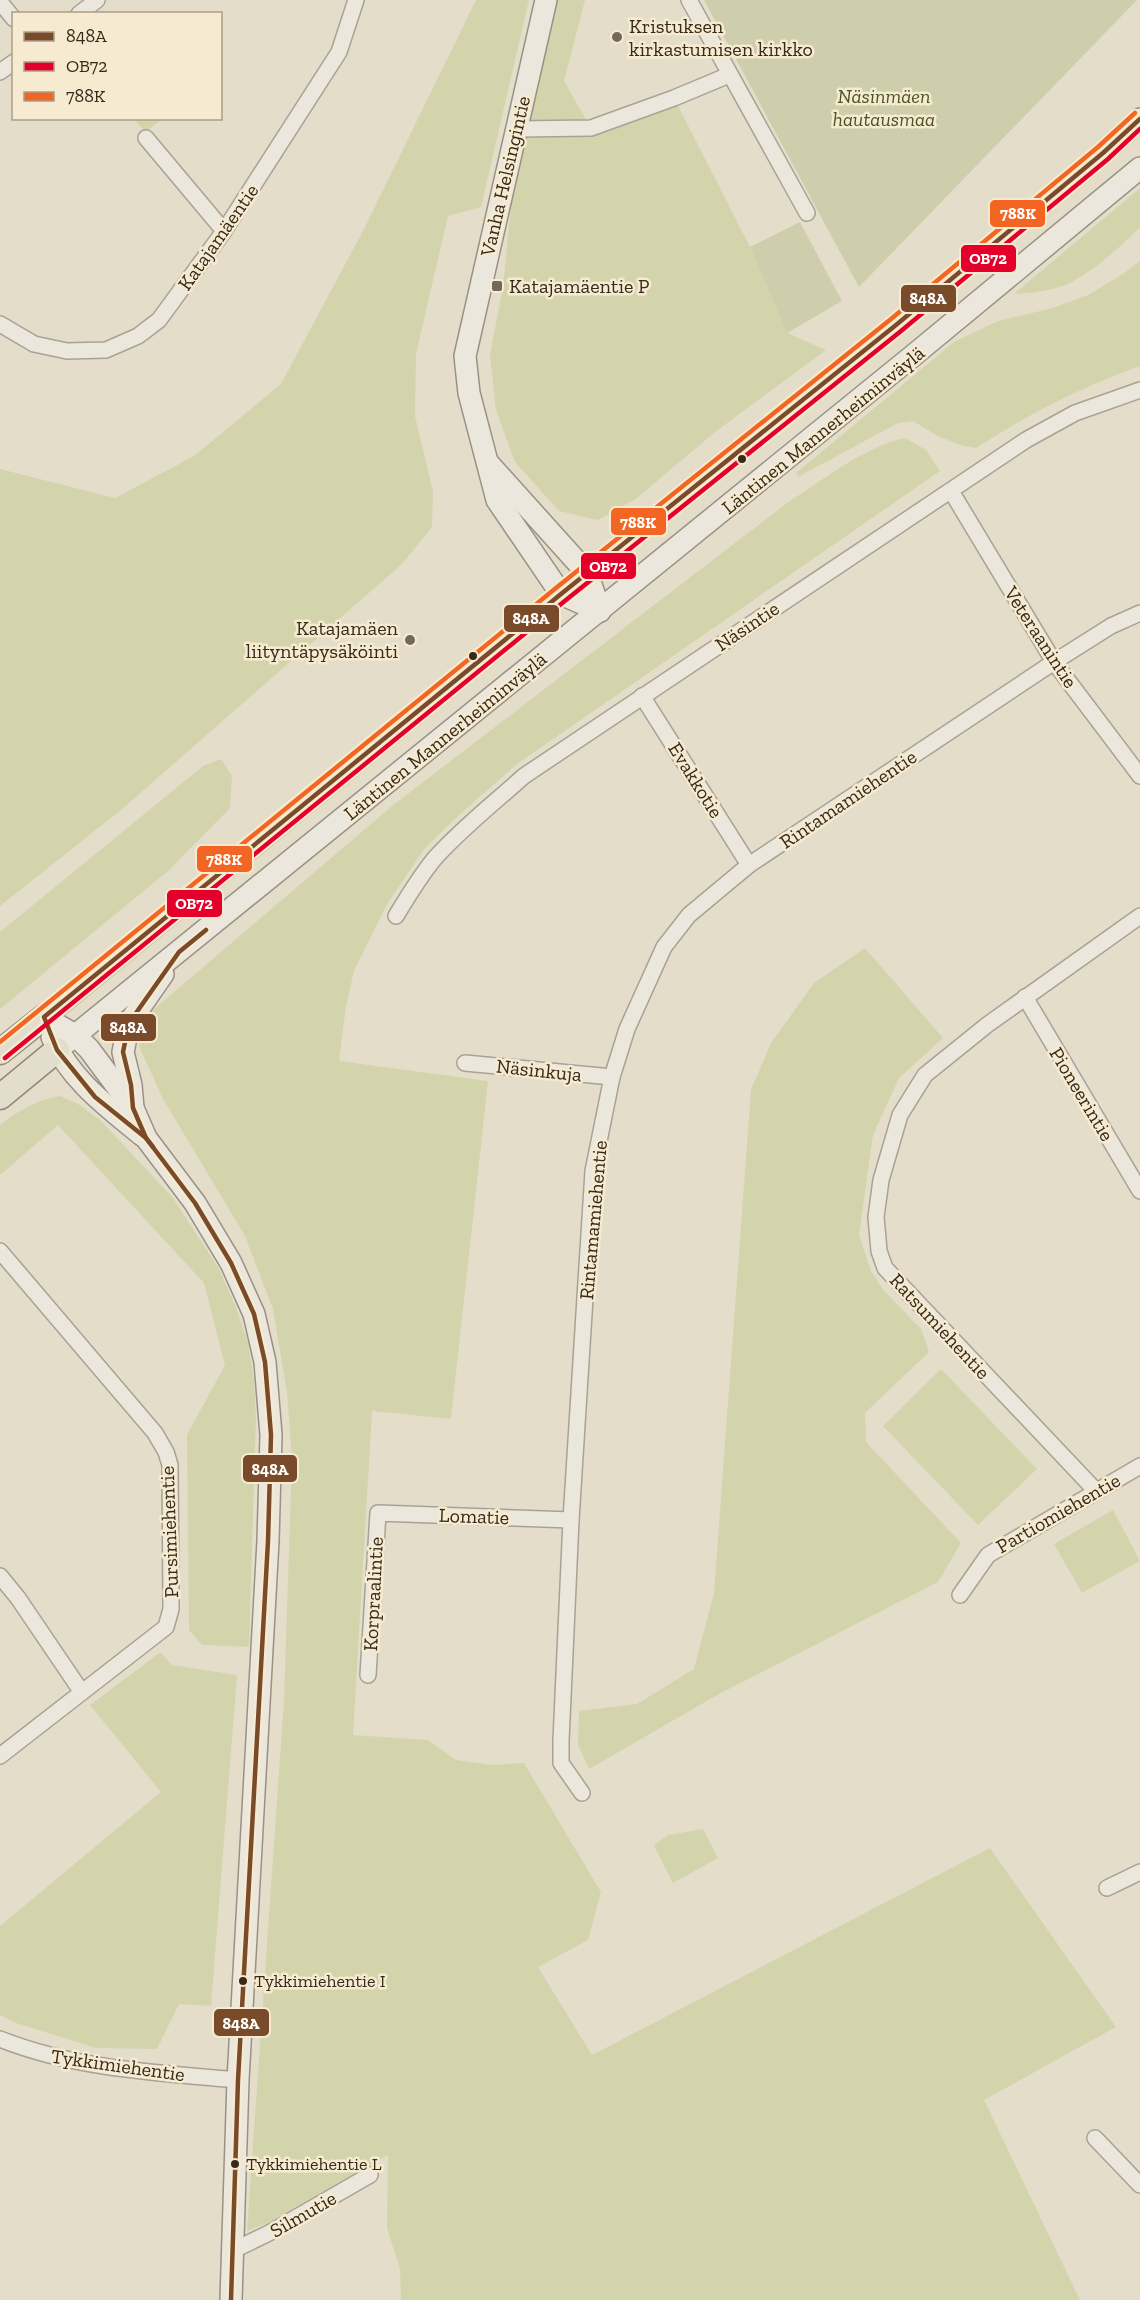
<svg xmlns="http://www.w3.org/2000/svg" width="1140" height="2300" viewBox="0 0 1140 2300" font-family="'Zilla Slab',serif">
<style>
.green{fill:#d4d4ac}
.cemetery{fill:#ceceac}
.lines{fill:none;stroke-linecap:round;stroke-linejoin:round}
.street-casing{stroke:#a9a294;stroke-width:18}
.secondary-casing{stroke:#999184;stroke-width:24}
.primary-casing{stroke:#8e877b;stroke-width:27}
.street{stroke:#ece7dc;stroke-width:15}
.secondary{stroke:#ece7dc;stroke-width:21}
.primary{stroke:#e3ddcd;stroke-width:24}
.bus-1-casing{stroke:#f6ebd0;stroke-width:9}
.bus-2-casing{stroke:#f6ebd0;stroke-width:9}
.bus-3-casing{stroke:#f6ebd0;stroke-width:9}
.bus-1{stroke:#7a4b2a;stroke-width:4.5}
.bus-2{stroke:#e4002b;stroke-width:4.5}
.bus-3{stroke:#f26522;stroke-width:4.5}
.poi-dot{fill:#746959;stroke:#f6ebd0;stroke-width:2}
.bus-dot{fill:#372a1c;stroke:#f6ebd0;stroke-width:2}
.labels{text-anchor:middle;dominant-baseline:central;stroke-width:5;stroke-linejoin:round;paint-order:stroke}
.bus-label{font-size:18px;fill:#372a1c;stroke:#f6ebd0;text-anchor:start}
.poi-label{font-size:20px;fill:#372a1c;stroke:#f6ebd0;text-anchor:start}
.park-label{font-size:20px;font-style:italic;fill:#485422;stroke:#f6ebd0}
.street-label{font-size:20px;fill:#372a1c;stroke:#f6ebd0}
.line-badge{stroke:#f6ebd0;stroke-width:2}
.badge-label{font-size:16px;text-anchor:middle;font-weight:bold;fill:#fff}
</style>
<rect width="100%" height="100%" fill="#e4ddca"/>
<g class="green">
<polygon points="476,0 529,0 481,207 448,216 416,354 415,416 433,492 432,527 402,564 121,810 0,906 0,469 115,498 194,456 281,384 364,229"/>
<polygon points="557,0 585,0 564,81 591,128 674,98 750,247 787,333 826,350 715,432 637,498 598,520 559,511 515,462 496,410 490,355 503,287 515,165"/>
<polygon points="134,119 162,119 145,132"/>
<path d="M1140 188V227C1123 245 1088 276 1065 285 1049 291 1031 293 1014 294Z"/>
<path d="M1140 261V366C1079 388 1031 413 976 448L960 445 938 436 913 421 898 423 798 477 796 473 954 342 998 321 1053 308 1088 295 1123 274Z"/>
<path d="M905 438 926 450 940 471 517 764 459 815 425 848 387 904 354 971 346 1006 339 1061 488 1081 451 1419 372 1411 353 1735 428 1740 456 1760 493 1765 524 1763 601 1892 588 1940 538 1967 592 2055 990 1848 1116 2027 984 2100 1080 2300H401L400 2269 387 2228 388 2155 267 2223 247 2231 284 1700 292 1459 287 1392 273 1309 245 1236 163 1099 139 1046 153 1010 392 806 787 503C820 482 867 445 905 438Z"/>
<polygon points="221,759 232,776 230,808 168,871 0,1009 0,932 203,766"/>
<polygon points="865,948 943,1038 899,1078 873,1135 859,1235 871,1271 884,1291 921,1329 929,1352 865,1413 866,1442 961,1543 938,1582 719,1694 589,1769 578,1745 579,1711 637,1704 694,1669 714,1593 751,1090 771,1043 814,983"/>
<path d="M60 1096 78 1104 100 1120 173 1198 219 1269 235 1305 248 1343 254 1380 256 1416 249 1647 202 1645 189 1630 187 1435 225 1365 204 1283 58 1125 0 1175V1125C19 1110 37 1100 60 1096Z"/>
<polygon points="941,1369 1037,1469 978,1525 883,1426"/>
<polygon points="1113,1510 1140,1561 1082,1593 1054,1544"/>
<polygon points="161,1652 171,1665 237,1675 211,2006 179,2004 157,2049 96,2048 16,2023 0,2015 0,1926 161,1792 90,1705"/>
<polygon points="703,1829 718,1858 673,1883 654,1845 668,1835"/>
</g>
<g class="cemetery">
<polygon points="704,0 1137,0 859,287"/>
<polygon points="800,222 842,301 787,333 750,247"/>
</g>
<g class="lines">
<defs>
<g id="street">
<polyline points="689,0 807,213"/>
<polyline points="0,2 14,19"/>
<polyline points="79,14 97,0"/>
<polyline points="0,72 14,62"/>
<polyline points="516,129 591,128 674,98 729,75"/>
<polyline points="146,138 224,231"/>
<polyline points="0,324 34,344 67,351 106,350 138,336 159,320 224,231 339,52 356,0"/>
<polyline points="951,491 1054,662 1140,776"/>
<polyline points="642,696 749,865"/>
<path d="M396 916C408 896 420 876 435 858 462 828 494 803 524 776L1026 440 1075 413 1140 390"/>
<polyline points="1025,997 1140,1191"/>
<polyline points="465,1063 612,1077"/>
<polyline points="0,1251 155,1433 166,1452 170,1465 171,1609 166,1627 0,1756"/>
<polyline points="1096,1491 885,1268 879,1251 876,1217 881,1180 900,1115 925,1075 987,1025 1140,916"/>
<polyline points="0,1576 18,1598 81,1691"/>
<polyline points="960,1595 988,1555 1140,1466"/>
<polyline points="368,1675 378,1513 571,1520"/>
<polyline points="582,1793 561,1763 561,1741 571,1520 593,1171 612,1077 627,1029 664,947 689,915 749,865 1054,662 1111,626 1140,613"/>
<polyline points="1107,1888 1140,1872"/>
<path d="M0 2039C75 2069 158 2073 238 2080"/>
<polyline points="1095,2138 1140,2185"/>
<polyline points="234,2250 269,2233 370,2175"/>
</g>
<g id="secondary">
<polyline points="546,0 465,356 469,393 497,500 561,594 600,611"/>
<polyline points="488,463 587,573 600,611"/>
<polyline points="44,1017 561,594 896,325 1103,153 1140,119"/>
<polyline points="44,1017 75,1035 89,1049 133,1108 146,1138 195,1203 231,1263 254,1314 265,1362 271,1435 268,1541 238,2080 231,2300"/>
<path d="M52 1037C69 1079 109 1108 143 1136"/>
<polyline points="57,1050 915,354 1140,168"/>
<polyline points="133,1108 131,1085 123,1052 129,1023 163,974"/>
</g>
<g id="primary">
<polyline points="0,1052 44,1017"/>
<polyline points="0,1097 57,1050"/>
</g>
</defs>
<use href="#street" class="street-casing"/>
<use href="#secondary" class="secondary-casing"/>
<use href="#primary" class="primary-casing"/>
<use href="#street" class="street"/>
<use href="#secondary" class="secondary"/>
<use href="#primary" class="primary"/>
<defs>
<g id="bus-1">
<polyline points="153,1147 146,1138 133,1108 131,1085 123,1052 129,1023 179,952 206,930"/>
<polyline points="231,2300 238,2080 268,1541 271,1435 265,1362 254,1314 231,1263 195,1203 146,1138 95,1097 57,1050 44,1017 561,594 896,325 1103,153 1140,119"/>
</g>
<polyline id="bus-2" points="5,1058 566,600 901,331 1108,159 1140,129"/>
<polyline id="bus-3" points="0,1042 556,588 891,319 1098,147 1135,113"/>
</defs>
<use href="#bus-1" class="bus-1-casing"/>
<use href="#bus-2" class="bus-2-casing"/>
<use href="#bus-3" class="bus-3-casing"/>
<use href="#bus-1" class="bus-1"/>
<use href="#bus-2" class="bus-2"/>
<use href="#bus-3" class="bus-3"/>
</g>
<g class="poi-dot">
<circle cx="617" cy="37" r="6"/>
<rect x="491" y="280" width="12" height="12" rx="3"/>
<circle cx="410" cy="640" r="6"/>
</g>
<g class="bus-dot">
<circle cx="742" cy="459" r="5"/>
<circle cx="473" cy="656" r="5"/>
<circle cx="243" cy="1981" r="5"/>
<circle cx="235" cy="2164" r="5"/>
</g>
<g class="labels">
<g class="bus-label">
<text x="254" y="1981">Tykkimiehentie I</text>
<text x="246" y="2164">Tykkimiehentie L</text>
</g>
<g class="poi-label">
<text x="629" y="26">Kristuksen<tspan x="629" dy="23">kirkastumisen kirkko</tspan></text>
<text x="509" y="286">Katajamäentie P</text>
<text x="398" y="628" text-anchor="end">Katajamäen<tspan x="398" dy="23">liityntäpysäköinti</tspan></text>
</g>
<g class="park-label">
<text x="884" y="96">Näsinmäen<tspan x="884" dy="23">hautausmaa</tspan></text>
</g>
<g class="street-label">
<text transform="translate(505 176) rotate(-77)">Vanha Helsingintie</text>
<text transform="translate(218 237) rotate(-55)">Katajamäentie</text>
<text transform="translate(823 430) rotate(-39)">Läntinen Mannerheiminväylä</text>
<text transform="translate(747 626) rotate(-34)">Näsintie</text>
<text transform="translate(1041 637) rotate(57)">Veteraanintie</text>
<text transform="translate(445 736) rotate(-39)">Läntinen Mannerheiminväylä</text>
<text transform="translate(696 780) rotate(58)">Evakkotie</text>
<text transform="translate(848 799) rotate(-34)">Rintamamiehentie</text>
<text transform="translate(539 1070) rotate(6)">Näsinkuja</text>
<text transform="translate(1082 1094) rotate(59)">Pioneerintie</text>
<text transform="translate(593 1220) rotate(-85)">Rintamamiehentie</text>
<text transform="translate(940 1326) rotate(47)">Ratsumiehentie</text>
<text transform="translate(1058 1513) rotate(-30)">Partiomiehentie</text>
<text transform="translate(474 1516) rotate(2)">Lomatie</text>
<text transform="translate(169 1532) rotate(-92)">Pursimiehentie</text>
<text transform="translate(373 1594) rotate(-87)">Korpraalintie</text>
<text transform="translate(118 2065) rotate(8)">Tykkimiehentie</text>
<text transform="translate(303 2214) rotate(-30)">Silmutie</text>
</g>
</g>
<g class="line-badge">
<rect x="989" y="199" width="57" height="29" rx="6" fill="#f26522"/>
<rect x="960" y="244" width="57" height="29" rx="6" fill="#e4002b"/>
<rect x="900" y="284" width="57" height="29" rx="6" fill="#7a4b2a"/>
<rect x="610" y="507" width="57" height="29" rx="6" fill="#f26522"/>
<rect x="580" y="552" width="57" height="28" rx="6" fill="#e4002b"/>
<rect x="503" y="604" width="57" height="29" rx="6" fill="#7a4b2a"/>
<rect x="196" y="845" width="57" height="28" rx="6" fill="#f26522"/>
<rect x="166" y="889" width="57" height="29" rx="6" fill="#e4002b"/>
<rect x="100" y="1013" width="57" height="29" rx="6" fill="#7a4b2a"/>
<rect x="242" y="1454" width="56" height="29" rx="6" fill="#7a4b2a"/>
<rect x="213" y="2008" width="57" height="29" rx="6" fill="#7a4b2a"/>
</g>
<g class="badge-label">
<text x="1018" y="219">788K</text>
<text x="988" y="264">OB72</text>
<text x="928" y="304">848A</text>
<text x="638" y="528">788K</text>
<text x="608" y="572">OB72</text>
<text x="531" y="624">848A</text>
<text x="224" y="865">788K</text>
<text x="194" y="909">OB72</text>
<text x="128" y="1033">848A</text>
<text x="270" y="1475">848A</text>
<text x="241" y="2029">848A</text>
</g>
<rect x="12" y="12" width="210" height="108" fill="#f6ebd0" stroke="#aa9e88" stroke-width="1.5"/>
<rect x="24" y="32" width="30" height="9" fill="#7a4b2a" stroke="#aa9e88" stroke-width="1.5"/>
<text x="66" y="42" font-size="18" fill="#372a1c">848A</text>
<rect x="24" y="62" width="30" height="9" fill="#e4002b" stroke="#aa9e88" stroke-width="1.5"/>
<text x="66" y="72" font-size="18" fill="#372a1c">OB72</text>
<rect x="24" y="92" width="30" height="9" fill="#f26522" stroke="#aa9e88" stroke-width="1.5"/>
<text x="66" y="102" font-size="18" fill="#372a1c">788K</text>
</svg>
